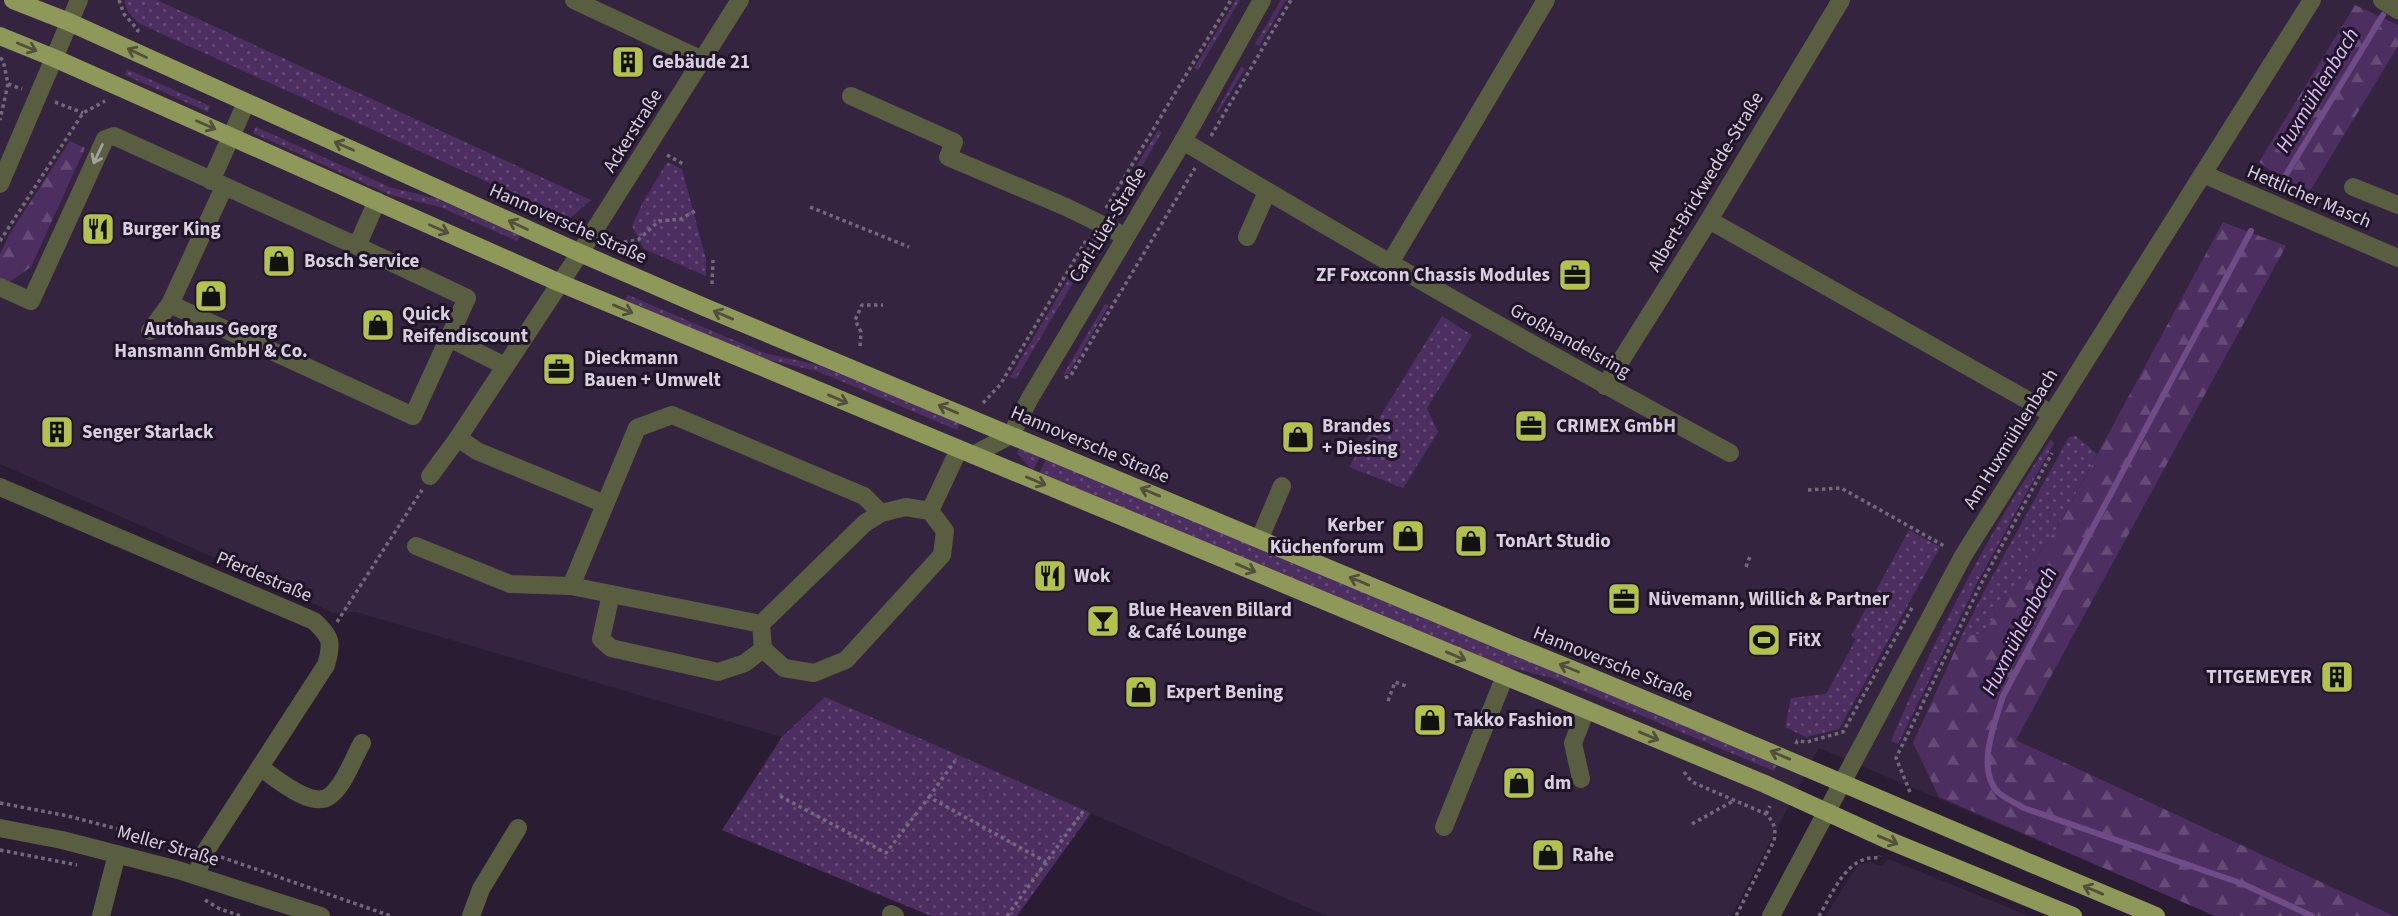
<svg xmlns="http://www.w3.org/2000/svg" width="2398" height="916" viewBox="0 0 2398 916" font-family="'Source Sans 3',sans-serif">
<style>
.built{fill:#34243f}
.grass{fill:url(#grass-dots)}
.forest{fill:url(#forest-firs)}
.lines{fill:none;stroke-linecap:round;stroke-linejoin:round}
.stream{stroke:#6f4b88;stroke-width:6}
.path{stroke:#74697b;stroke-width:3.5;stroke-dasharray:3.5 3.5;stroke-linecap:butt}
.minor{stroke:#595e40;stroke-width:18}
.major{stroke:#8e9858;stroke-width:18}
.oneway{stroke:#524f3e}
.oneway2{stroke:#a5a29e}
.labels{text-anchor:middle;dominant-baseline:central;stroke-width:6;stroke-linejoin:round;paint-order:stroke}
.poi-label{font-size:19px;font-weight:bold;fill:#d7cfdd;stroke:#201429;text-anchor:start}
.street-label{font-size:19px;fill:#d7cfdd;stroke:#201429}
.water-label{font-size:21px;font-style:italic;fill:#dcbdf3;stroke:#201429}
</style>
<defs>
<pattern id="grass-dots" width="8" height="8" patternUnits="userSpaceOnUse" patternTransform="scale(1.75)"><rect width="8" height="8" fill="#4c2e60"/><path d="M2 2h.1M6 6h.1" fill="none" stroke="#654b76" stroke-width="1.8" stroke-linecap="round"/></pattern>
<pattern id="forest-firs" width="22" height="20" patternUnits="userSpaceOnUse" patternTransform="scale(1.75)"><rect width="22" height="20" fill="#4c2e60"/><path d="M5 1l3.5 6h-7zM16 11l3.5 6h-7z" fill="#654b76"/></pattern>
</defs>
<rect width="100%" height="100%" fill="#2a1d33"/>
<g class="built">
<polygon points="0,0 2398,0 2398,916 2215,916 1819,748 1731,916 1327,916 826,698 782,737 356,612 333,613 259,577 0,464"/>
<polygon points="1889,859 2029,916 1825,916 1858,865 1869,862 1882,866"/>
</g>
<g class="grass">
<polygon points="124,0 157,0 591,200 569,219 138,23 128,12"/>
<polygon points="1236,0 1240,0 1198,70 1194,68"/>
<polygon points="1281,0 1286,0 1259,46 1255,44"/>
<polygon points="1241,67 1245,69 1218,113 1216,112"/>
<polygon points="127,69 210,106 208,112 125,75"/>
<polygon points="256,127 390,187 437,199 520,236 517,241 440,207 390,195 253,133"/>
<polygon points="1158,130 1162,132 1110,220 1106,218"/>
<polygon points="667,162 682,169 706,259 706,276 644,249 632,226 642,204"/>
<polygon points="1094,236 1099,239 1016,379 1010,377"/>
<polygon points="628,295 764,353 818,365 960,423 957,430 817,371 764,359 625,300"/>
<polygon points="1105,304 1109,305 1069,373 1063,375"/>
<polygon points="1442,316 1472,335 1427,408 1438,432 1403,488 1349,467"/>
<polygon points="2076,436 2097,454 2059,525 1983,633 1961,637 1986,588 2069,437"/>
<path d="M2051 439 2054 443 1978 581 1898 744 1891 741C1935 637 1988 533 2051 439Z"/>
<polygon points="1019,448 1040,457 1033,471 1017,453"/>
<polygon points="1046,459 1777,765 1774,771 1552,678 1491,663 1039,473"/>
<polygon points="1909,530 1940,547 1839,729 1806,737 1785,727 1791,698 1826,694 1856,639 1851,636"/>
<polygon points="825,697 1091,813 1017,916 931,916 722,830 782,737"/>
</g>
<g class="forest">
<polygon points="2355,5 2398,25 2398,46 2307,196 2259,162"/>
<polygon points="70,141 85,148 31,267 9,282 0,278 0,254 9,235"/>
<polygon points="2223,222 2286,246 2016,740 2394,916 2215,916 1939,797 1913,743 1961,637 1983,633 2059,525"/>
</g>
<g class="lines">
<g class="stream">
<polyline points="2281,183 2383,15"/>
<path d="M2251 231 2003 696C1995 722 1975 771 1999 793 2006 799 2016 803 2024 808L2243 884 2312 916"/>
</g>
<g class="path">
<polyline points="119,0 124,14 138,30 136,34"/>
<polyline points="0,58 3,60 8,84 0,120"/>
<polyline points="8,84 22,89"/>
<polyline points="55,102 83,113"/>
<polyline points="1211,136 1291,0"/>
<polyline points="667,155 685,165"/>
<polyline points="810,207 909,247"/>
<polyline points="1106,208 1231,0"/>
<polyline points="0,241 83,113 105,101"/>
<polyline points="617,243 638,240 659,221 681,219 695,211"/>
<polyline points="712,284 713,260"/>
<polyline points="860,346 861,332 855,320 862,305 883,305"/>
<polyline points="1065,378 1071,375 1195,168"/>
<polyline points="983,403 1000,385 1087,239"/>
<polyline points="1808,490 1841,488 1946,547"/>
<polyline points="1746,567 1751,554"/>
<polyline points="337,622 422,490"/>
<polyline points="1388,701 1395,682 1406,686"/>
<polyline points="1796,744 1797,741 1807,742 1843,732 1913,606"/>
<path d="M1684 772 1692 782 1766 814C1775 823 1776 830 1774 841L1736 916"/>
<polyline points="1910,792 1896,758 1981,584 2052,453"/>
<polyline points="780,796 886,853 929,797 1046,862"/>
<polyline points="929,797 955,761"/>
<polyline points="0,803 68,816 187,847"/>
<polyline points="1766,814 1770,806"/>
<polyline points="1692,824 1733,801"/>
<polyline points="0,850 77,865"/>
<polyline points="221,857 391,916"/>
<polyline points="205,900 220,909 241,916"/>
<polyline points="1007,916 1084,810"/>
<path d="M1819 916C1833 893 1847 854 1879 858L1880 856"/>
</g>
<g class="minor">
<polyline points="574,0 702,60"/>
<polyline points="2382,0 2398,10"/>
<polyline points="851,96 954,142 948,157 1066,207 1125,236"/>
<path d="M1183 141C1363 249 1545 353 1730 453"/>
<polyline points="2203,174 2398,258"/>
<polyline points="211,181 246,103"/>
<polyline points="0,184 79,0"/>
<polyline points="2353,187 2398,205"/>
<polyline points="1709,220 2052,414"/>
<polyline points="1247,237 1267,192"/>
<polyline points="1390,263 1546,0"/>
<polyline points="0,287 31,301 105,139 114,136 357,246 377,201"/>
<polyline points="170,304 413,416 467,298 357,246"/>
<polyline points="150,331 170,304 224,187"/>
<polyline points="449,338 505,366"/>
<polyline points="1605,386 1709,220 1841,0"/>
<polyline points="458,438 477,451 605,504"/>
<polyline points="973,455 1011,435 1030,398 1183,141 1262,0"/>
<polyline points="430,476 458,438 580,253 740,0"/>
<path d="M0 487 314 621C331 637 333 642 326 665L205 852 196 875"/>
<polygon points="906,507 930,511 945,531 942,555 846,660 814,673 784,668 763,649 761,624 865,523 881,513"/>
<polyline points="930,511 959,449"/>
<polyline points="1260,538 1282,486"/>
<polyline points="416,546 510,584 571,586 761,624"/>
<polyline points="571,586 637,428 672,415 864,496 881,513"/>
<polyline points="611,594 601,639 611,648 718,672 745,663 763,649"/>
<path d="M260 767C275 778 314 811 331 795 345 783 353 759 362 743"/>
<polyline points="1581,779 1573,743 1586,710"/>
<polyline points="1444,827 1505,676"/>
<polyline points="0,828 62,840 178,870 321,916"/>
<polyline points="891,914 895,916"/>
<polyline points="101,916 117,854"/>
<polyline points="471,916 481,889 518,828"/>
<polyline points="1771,916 1963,556 2312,0"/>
</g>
<g class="major">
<path d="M13 0 69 22 580 253 704 307 1514 646C1730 733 1942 827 2156 916"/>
<polyline points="0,36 54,58 560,283 1765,784 1888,840 2073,916"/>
</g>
</g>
<defs><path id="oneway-shaft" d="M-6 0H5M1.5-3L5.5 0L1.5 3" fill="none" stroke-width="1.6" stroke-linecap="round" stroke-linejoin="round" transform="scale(1.75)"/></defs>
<g class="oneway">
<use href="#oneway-shaft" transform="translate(27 47) rotate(22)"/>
<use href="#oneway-shaft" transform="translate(137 53) rotate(-155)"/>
<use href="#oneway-shaft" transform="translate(206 125) rotate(24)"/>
<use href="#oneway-shaft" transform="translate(344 146) rotate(-156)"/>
<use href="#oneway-shaft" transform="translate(518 225) rotate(-155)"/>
<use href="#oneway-shaft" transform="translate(439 229) rotate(24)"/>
<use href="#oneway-shaft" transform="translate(623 309) rotate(23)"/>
<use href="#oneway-shaft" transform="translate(723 315) rotate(-157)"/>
<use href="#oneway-shaft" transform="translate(838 399) rotate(23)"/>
<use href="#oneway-shaft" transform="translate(948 409) rotate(-157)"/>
<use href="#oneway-shaft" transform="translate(1036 481) rotate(23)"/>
<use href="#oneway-shaft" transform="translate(1150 492) rotate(-157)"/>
<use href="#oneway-shaft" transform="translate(1246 568) rotate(23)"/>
<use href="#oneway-shaft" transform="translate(1359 581) rotate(-157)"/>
<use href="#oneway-shaft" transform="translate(1456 656) rotate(23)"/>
<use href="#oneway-shaft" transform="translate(1569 668) rotate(-158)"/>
<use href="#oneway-shaft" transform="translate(1649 736) rotate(23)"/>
<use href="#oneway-shaft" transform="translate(1780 755) rotate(-157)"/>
<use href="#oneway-shaft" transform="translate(1888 840) rotate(23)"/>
<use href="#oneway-shaft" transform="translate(2093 890) rotate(-157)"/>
</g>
<use class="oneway2" href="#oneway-shaft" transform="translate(98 154) rotate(115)"/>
<defs>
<symbol id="building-square" viewBox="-11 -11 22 22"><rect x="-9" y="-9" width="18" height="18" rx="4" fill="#b2c24b" stroke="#201429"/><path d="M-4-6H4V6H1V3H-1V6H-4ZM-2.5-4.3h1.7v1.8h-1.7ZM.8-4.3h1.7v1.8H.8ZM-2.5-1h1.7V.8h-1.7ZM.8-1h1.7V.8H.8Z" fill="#111"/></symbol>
<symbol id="restaurant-square" viewBox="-11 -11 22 22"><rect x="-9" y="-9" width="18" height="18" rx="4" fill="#b2c24b" stroke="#201429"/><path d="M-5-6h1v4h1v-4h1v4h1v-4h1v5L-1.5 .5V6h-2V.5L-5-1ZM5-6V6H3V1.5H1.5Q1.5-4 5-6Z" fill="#111"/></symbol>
<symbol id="shop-square" viewBox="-11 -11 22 22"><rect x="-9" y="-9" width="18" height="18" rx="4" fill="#b2c24b" stroke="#201429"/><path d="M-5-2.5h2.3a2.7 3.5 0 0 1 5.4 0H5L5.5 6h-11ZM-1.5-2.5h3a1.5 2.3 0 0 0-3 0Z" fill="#111"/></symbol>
<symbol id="office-square" viewBox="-11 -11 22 22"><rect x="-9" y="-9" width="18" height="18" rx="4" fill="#b2c24b" stroke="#201429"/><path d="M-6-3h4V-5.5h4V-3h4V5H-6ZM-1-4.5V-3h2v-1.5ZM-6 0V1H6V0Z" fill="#111"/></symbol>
<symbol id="bar-square" viewBox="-11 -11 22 22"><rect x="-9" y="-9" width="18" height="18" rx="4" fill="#b2c24b" stroke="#201429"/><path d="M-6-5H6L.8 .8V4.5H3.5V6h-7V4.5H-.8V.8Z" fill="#111"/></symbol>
<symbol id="stadium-square" viewBox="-11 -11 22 22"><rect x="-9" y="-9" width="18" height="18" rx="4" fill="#b2c24b" stroke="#201429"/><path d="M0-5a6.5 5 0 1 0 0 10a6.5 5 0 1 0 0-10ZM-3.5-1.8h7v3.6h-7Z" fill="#111"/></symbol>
</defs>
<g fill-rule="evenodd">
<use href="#building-square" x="609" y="43" width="38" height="38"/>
<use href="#restaurant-square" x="79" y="210" width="38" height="38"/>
<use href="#shop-square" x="260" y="242" width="38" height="38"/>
<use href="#office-square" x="1556" y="256" width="38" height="38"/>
<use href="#shop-square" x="192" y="277" width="38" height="38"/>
<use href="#shop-square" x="359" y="306" width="38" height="38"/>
<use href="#office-square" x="540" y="350" width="38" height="38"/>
<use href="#office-square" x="1512" y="407" width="38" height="38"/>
<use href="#building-square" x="38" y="413" width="38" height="38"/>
<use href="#shop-square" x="1279" y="418" width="38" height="38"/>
<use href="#shop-square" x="1389" y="517" width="38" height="38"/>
<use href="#shop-square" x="1452" y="522" width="38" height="38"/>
<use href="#restaurant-square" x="1031" y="557" width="38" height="38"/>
<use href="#office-square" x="1605" y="580" width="38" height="38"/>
<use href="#bar-square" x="1084" y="602" width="38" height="38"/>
<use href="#stadium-square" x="1745" y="621" width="38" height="38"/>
<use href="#building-square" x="2318" y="658" width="38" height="38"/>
<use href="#shop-square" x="1122" y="673" width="38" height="38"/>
<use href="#shop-square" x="1411" y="701" width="38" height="38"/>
<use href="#shop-square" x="1500" y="764" width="38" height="38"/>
<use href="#shop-square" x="1529" y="836" width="38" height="38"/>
</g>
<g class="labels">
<g class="poi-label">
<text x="652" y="62">Gebäude 21</text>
<text x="122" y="229">Burger King</text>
<text x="304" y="261">Bosch Service</text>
<text x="1550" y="275" text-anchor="end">ZF Foxconn Chassis Modules</text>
<text x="402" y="314">Quick<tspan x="402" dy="22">Reifendiscount</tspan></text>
<text x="211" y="329" text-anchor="middle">Autohaus Georg<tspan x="211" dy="22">Hansmann GmbH &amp; Co.</tspan></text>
<text x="584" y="358">Dieckmann<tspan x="584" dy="22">Bauen + Umwelt</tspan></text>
<text x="1322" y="426">Brandes<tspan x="1322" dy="22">+ Diesing</tspan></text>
<text x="1556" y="426">CRIMEX GmbH</text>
<text x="82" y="432">Senger Starlack</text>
<text x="1384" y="525" text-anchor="end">Kerber<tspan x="1384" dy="22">Küchenforum</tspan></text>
<text x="1496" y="541">TonArt Studio</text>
<text x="1074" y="576">Wok</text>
<text x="1648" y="599">Nüvemann, Willich &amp; Partner</text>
<text x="1128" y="610">Blue Heaven Billard<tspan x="1128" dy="22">&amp; Café Lounge</tspan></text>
<text x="1788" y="640">FitX</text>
<text x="2312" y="677" text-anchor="end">TITGEMEYER</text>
<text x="1166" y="692">Expert Bening</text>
<text x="1454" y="720">Takko Fashion</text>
<text x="1544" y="783">dm</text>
<text x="1572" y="855">Rahe</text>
</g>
<g class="street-label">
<text transform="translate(633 131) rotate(-58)">Ackerstraße</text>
<text transform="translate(1706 182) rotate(-59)">Albert-Brickwedde-Straße</text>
<text transform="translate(2309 197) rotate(23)">Hettlicher Masch</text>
<text transform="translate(568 224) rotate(24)">Hannoversche Straße</text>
<text transform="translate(1108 225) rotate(-59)">Carl-Lüer-Straße</text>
<text transform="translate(1570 341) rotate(29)">Großhandelsring</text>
<text transform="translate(2011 439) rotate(-58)">Am Huxmühlenbach</text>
<text transform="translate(1090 445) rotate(23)">Hannoversche Straße</text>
<text transform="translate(264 577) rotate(23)">Pferdestraße</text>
<text transform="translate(1613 664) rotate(22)">Hannoversche Straße</text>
<text transform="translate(168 846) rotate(16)">Meller Straße</text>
</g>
<g class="water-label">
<text transform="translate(2317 90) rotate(-59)">Huxmühlenbach</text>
<text transform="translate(2019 631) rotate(-63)">Huxmühlenbach</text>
</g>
</g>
</svg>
